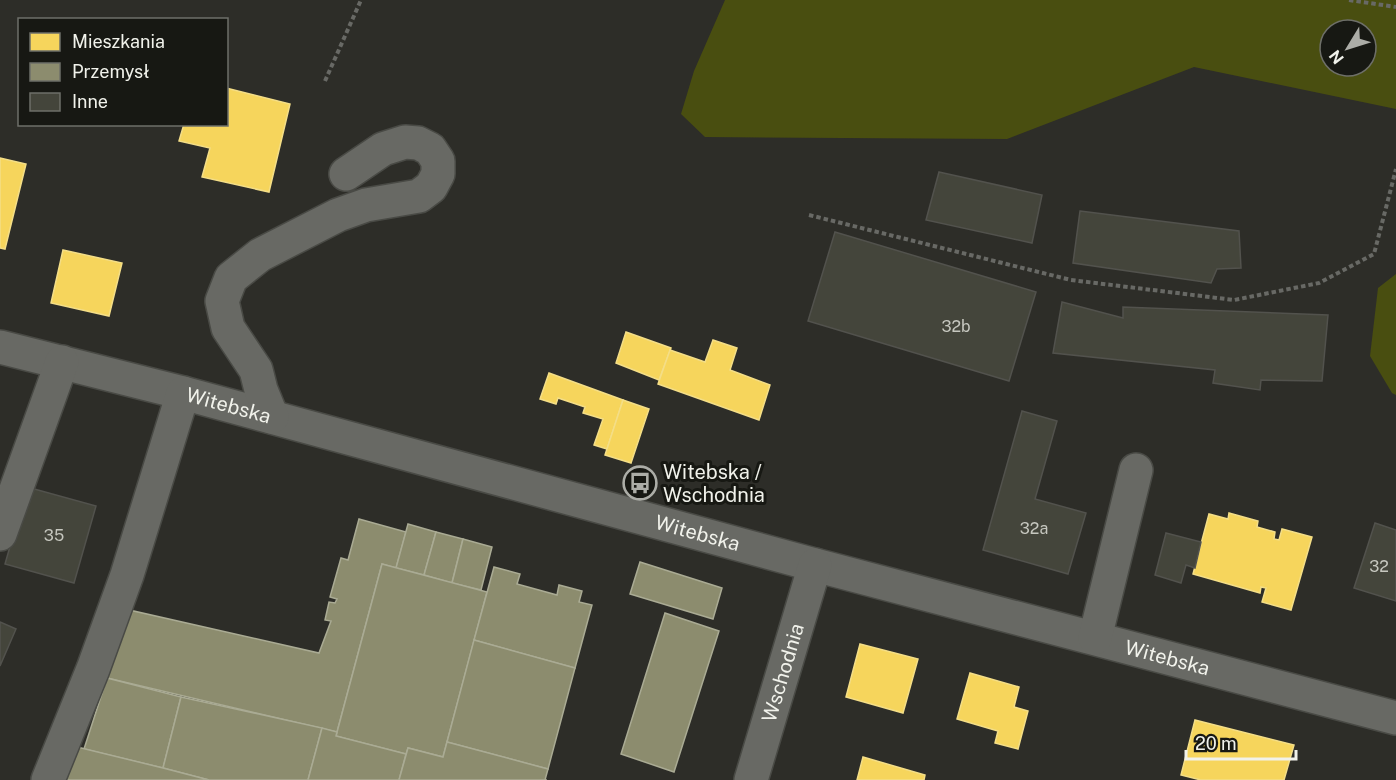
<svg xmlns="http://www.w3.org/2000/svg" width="1396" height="780" viewBox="0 0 1396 780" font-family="'Public Sans',sans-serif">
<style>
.green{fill:#494e10;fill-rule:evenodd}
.homes{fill:#f6d55c;stroke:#f4de87;stroke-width:1.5}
.industry{fill:#8c8c6e;stroke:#aaab94;stroke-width:1.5}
.building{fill:#44453b;stroke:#52524d;stroke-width:1.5}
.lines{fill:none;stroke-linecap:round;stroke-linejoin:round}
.minor-casing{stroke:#494a45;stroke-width:36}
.path{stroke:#686965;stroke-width:4;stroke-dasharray:4.5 3;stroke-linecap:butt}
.minor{stroke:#686964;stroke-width:33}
.labels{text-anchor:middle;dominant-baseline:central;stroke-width:6;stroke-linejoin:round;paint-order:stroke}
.number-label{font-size:16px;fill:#c6c7bf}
.street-label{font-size:20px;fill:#f1f2eb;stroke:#171813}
.poi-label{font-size:20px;fill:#f1f2eb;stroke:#171813;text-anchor:start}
</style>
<rect width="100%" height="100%" fill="#2d2d28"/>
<g class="green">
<path d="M725 0H1396V109L1194 67 1007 139 705 137 681 114 694 71ZM1330 30H1366V66H1330Z"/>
<polygon points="1396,274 1396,395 1392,393 1370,356 1378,288"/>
</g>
<g class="homes">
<polygon points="226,88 290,104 269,192 202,177 210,148 179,141 184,124 226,124"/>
<polygon points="0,158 26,164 5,249 0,248"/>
<polygon points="63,250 122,263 109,316 51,303"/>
<polygon points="626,332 671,348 659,380 616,363"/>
<polygon points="713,340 737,348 730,370 770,385 759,420 658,384 670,350 705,362"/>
<polygon points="549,373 623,400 607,449 594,445 603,419 583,413 585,407 558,398 556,404 540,399"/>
<polygon points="623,400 649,409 631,463 605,455"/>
<polygon points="1229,513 1258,521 1257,527 1275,532 1274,539 1279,540 1282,529 1312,537 1291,610 1262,602 1266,588 1261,587 1260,593 1193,574 1209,514 1228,519"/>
<polygon points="860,644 918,659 903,713 846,697"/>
<polygon points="970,673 1019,687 1014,707 1028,711 1018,749 995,743 998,731 957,719"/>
<polygon points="1195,720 1294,745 1284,780 1201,780 1181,775"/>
<polygon points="863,757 925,775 924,780 857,780"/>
</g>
<g class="industry">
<polygon points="359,519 406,532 396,568 382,564 337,732 107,678 129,610 319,653 331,621 325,620 329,602 335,603 337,599 330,597 341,558 348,560"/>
<polygon points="408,524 436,532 424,575 396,568"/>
<polygon points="436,532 463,539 452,583 424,575"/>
<polygon points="463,539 492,547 481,590 452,583"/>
<polygon points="640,562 722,588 713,619 630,594"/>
<polygon points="382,564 487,592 443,757 408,748 406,754 336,736"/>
<polygon points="494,567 520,574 517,584 557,595 559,585 582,591 579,602 592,605 575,668 474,640"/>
<polygon points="665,613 719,631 674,772 621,754"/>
<polygon points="474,640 575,668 548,769 447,742"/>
<polygon points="107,678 181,697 163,768 84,749"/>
<polygon points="181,697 322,728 308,780 209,780 163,768"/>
<polygon points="322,728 337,732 336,736 406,754 399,780 308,780"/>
<polygon points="447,742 548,769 545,780 547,780 399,780 408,748 443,757"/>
<polygon points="69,745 163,768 209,780 60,780"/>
</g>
<g class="building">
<polygon points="939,172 1042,195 1032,243 926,220"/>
<polygon points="1080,211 1239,231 1241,268 1217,269 1211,283 1073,263"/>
<polygon points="835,232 1036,292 1009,381 808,321"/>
<polygon points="1062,302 1123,318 1123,307 1328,315 1322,381 1261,380 1260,390 1213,383 1215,370 1053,353"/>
<polygon points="1022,411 1057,421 1035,499 1086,513 1068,574 983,550"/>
<polygon points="27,487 96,506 74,583 5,564"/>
<polygon points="1375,523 1396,530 1396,601 1354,588"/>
<polygon points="1166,533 1201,542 1195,568 1186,565 1181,583 1155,575"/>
<polygon points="0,622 16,629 0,666"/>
</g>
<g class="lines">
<defs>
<g id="minor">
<path id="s1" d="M0 347 183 393 815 565 1396 718"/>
<polyline points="272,417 261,390 256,370 228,328 222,301 231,278 260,255 338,215 366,205 419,196 431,187 438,174 438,161 430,149 418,143 405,142 383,149 346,174"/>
<polyline points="0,534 62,362"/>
<polyline points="1095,638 1136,470"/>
<polyline points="48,780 93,669 127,575 183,393"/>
<path id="s2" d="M751 780 815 565"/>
</g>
</defs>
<use href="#minor" class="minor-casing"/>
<g class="path">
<polyline points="1349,0 1396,7"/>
<polyline points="325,81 361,0"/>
<polyline points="809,215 1071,280 1234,300 1319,283 1374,254 1396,169"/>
</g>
<use href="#minor" class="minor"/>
</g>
<defs>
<symbol id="bus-ring" viewBox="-11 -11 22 22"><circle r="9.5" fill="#171813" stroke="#acada7" stroke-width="1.5"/><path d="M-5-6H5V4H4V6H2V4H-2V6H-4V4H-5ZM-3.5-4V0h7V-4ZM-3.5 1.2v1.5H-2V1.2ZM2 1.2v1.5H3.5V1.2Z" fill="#acada7"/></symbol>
</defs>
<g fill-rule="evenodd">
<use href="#bus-ring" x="621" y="464" width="38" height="38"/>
</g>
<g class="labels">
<g class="number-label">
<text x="956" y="326">32b</text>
<text x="1034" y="528">32a</text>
<text x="54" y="535">35</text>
<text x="1379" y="566">32</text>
</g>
<g class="street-label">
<text stroke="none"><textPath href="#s1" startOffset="236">Witebska</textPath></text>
<text stroke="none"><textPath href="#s1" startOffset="722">Witebska</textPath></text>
<text stroke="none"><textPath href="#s1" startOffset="1208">Witebska</textPath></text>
<text stroke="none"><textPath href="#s2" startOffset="112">Wschodnia</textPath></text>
</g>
<g class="poi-label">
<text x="663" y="472">Witebska /<tspan x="663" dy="23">Wschodnia</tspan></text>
</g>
</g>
<rect x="18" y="18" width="210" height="108" fill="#171813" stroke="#6e6f69" stroke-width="1.5"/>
<rect x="30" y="33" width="30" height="18" fill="#f6d55c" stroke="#6e6f69" stroke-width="1.5"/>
<text x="72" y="48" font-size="18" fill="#f1f2eb">Mieszkania</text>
<rect x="30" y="63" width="30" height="18" fill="#8c8c6e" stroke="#6e6f69" stroke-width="1.5"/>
<text x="72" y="78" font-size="18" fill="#f1f2eb">Przemysł</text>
<rect x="30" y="93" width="30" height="18" fill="#44453b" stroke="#6e6f69" stroke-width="1.5"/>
<text x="72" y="108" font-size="18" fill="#f1f2eb">Inne</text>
<g transform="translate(1348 48) rotate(232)"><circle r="28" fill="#171813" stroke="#6e6f69" stroke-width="1.5"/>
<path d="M0-4.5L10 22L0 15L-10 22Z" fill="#acada7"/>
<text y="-9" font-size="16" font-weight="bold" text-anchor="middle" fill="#f1f2eb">N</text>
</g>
<path d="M1186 750v9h110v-9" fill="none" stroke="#f1f2eb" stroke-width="3"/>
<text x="1195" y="750" font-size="18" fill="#f1f2eb" stroke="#171813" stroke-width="4.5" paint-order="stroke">20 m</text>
</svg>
